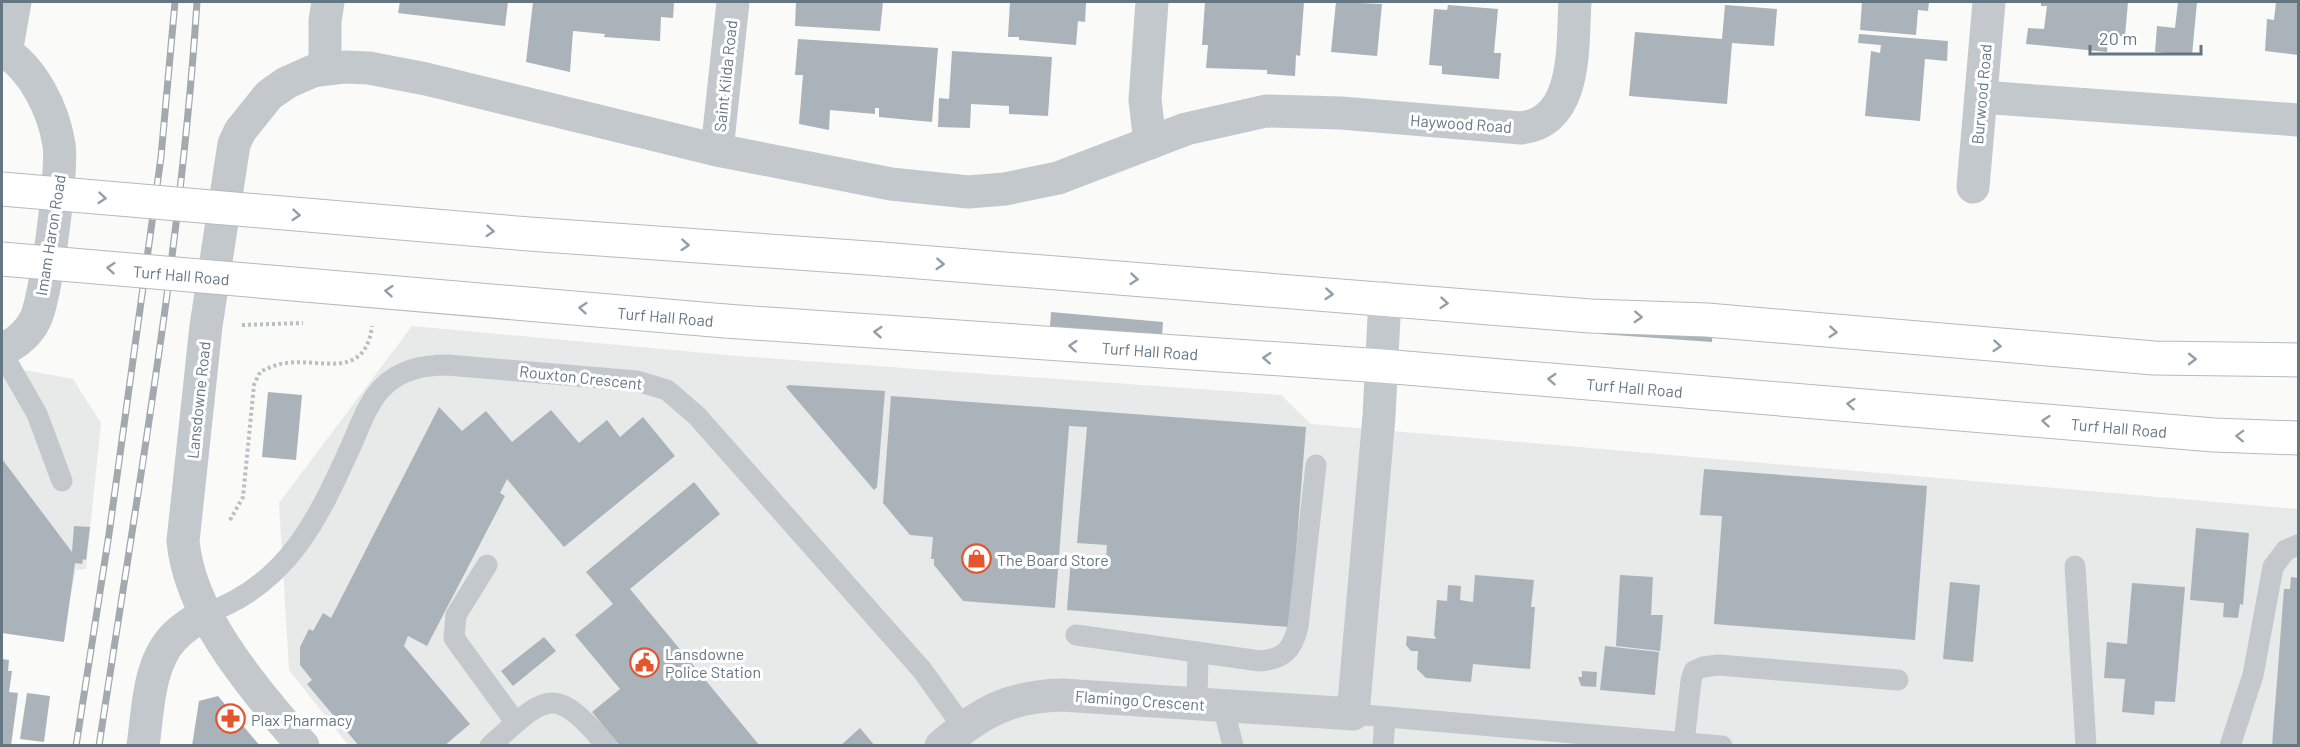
<svg xmlns="http://www.w3.org/2000/svg" width="2300" height="747" viewBox="0 0 2300 747" font-family="Barlow,sans-serif">
<style>
.built{fill:#e8e9e9}
.building{fill:#aab3b9}
.lines{fill:none;stroke-linecap:round;stroke-linejoin:round}
.primary-casing{stroke:#b5babe;stroke-width:35}
.path{stroke:#bbbfc2;stroke-width:4;stroke-dasharray:3 3;stroke-linecap:butt}
.service{stroke:#c3c8cc;stroke-width:21}
.minor{stroke:#c3c8cc;stroke-width:33}
.tertiary{stroke:#c3c8cc;stroke-width:33}
.primary{stroke:#fff;stroke-width:33}
.rail-casing{stroke:#a2aab0;stroke-width:7}
.rail{stroke:#fff;stroke-width:4.5;stroke-dasharray:14;stroke-linecap:butt}
.primary-bridge-casing{stroke:#b5babe;stroke-width:35;stroke-linecap:butt}
.primary-bridge{stroke:#fff;stroke-width:33}
.oneway{stroke:#939fa8}
.labels{text-anchor:middle;dominant-baseline:central;stroke-width:6;stroke-linejoin:round;paint-order:stroke}
.street-label{font-size:16px;fill:#657683;stroke:#fff}
.poi-label{font-size:16px;fill:#657683;stroke:#fff;text-anchor:start}
</style>
<rect width="100%" height="100%" fill="#fafaf8"/>
<g class="built">
<polygon points="412,326 737,356 1281,395 1311,424 2298,509 2298,745 348,745 289,670 279,503"/>
<polygon points="2,366 73,379 101,423 86,569 76,570 62,638 2,630"/>
</g>
<g class="building">
<polygon points="400,2 508,2 505,26 398,13"/>
<polygon points="533,2 674,2 673,18 661,17 660,41 604,37 605,34 573,31 570,72 526,62"/>
<polygon points="796,2 883,2 880,31 795,26"/>
<polygon points="1010,2 1086,3 1085,22 1078,21 1076,45 1019,40 1019,37 1008,37"/>
<polygon points="1205,2 1304,2 1300,56 1296,55 1295,76 1267,74 1267,70 1206,68 1208,45 1202,45"/>
<polygon points="1336,2 1382,4 1377,56 1331,52"/>
<polygon points="1862,2 1929,2 1928,11 1918,10 1916,35 1860,30"/>
<polygon points="2041,2 2128,2 2125,36 2108,37 2107,52 2026,44 2028,28 2044,29 2047,6 2041,6"/>
<polygon points="2178,2 2197,2 2192,55 2155,52 2157,26 2175,28"/>
<polygon points="2276,2 2298,2 2298,55 2265,51 2267,19 2274,20"/>
<polygon points="1448,5 1498,9 1494,53 1501,53 1499,79 1442,74 1442,66 1429,65 1434,9 1447,10"/>
<polygon points="1725,5 1777,9 1774,46 1732,43 1727,104 1629,96 1635,32 1722,39"/>
<polygon points="1859,34 1948,41 1947,61 1925,59 1920,121 1865,116 1871,51 1880,53 1881,45 1858,43"/>
<polygon points="798,39 938,48 932,122 879,117 879,108 875,108 875,114 830,110 829,130 799,124 803,75 795,75"/>
<polygon points="952,51 1052,57 1048,116 1009,114 1009,106 971,104 970,128 938,127 939,98 949,99"/>
<polygon points="1051,312 1163,322 1162,336 1050,327"/>
<polygon points="1601,320 1713,329 1712,342 1600,334"/>
<polygon points="789,385 885,391 877,487 874,490 786,387"/>
<polygon points="268,392 302,395 296,460 262,457"/>
<polygon points="891,396 1306,427 1290,627 1067,610 1071,558 1106,560 1107,545 1077,543 1087,427 1069,426 1055,608 963,601 934,565 934,559 931,559 933,537 910,535 883,503"/>
<polygon points="439,407 462,431 486,411 512,442 551,410 579,443 607,420 620,437 643,417 675,456 564,547 507,479 500,493 505,496 427,646 408,636 404,646 470,724 444,746 359,746 307,684 312,680 300,665 300,647 309,629 313,631 323,613 331,618"/>
<polygon points="2,459 72,552 74,526 90,527 86,560 83,559 82,564 75,563 64,642 2,633"/>
<polygon points="1704,469 1927,486 1915,640 1714,624 1722,516 1700,515"/>
<polygon points="694,482 720,514 630,589 760,746 620,746 592,712 620,689 575,635 613,604 586,572"/>
<polygon points="2196,528 2249,533 2243,605 2240,604 2238,618 2223,617 2224,603 2190,600"/>
<polygon points="1475,575 1534,580 1531,607 1535,607 1530,669 1473,664 1471,682 1426,678 1417,669 1418,651 1411,651 1406,645 1407,636 1436,639 1434,635 1437,600 1447,601 1448,585 1461,586 1460,600 1473,602"/>
<polygon points="1620,575 1653,577 1651,615 1663,615 1660,651 1616,646"/>
<polygon points="2291,577 2298,578 2298,746 2272,746 2284,589 2290,589"/>
<polygon points="1950,582 1980,585 1973,662 1943,659"/>
<polygon points="2132,583 2185,587 2175,702 2155,701 2154,715 2122,712 2125,679 2104,678 2107,642 2127,644"/>
<polygon points="544,637 556,651 513,686 501,671"/>
<polygon points="1605,646 1659,652 1655,695 1600,690"/>
<polygon points="2,659 9,660 8,671 12,671 9,692 18,693 11,746 2,746"/>
<polygon points="1582,671 1597,672 1596,687 1581,686 1578,677 1582,677"/>
<polygon points="27,693 50,696 44,742 20,739"/>
<polygon points="218,696 260,746 192,746 199,701"/>
<polygon points="860,728 875,746 840,746"/>
</g>
<g class="lines">
<defs>
<g id="primary">
<polyline points="882,259 1590,316 1707,320 2154,358 2298,360"/>
<path id="s1" d="M725 321 1382 366 2214 435 2298 438"/>
</g>
</defs>
<use href="#primary" class="primary-casing"/>
<g class="path">
<polyline points="242,325 303,323"/>
<path d="M230 520 243 497 254 385 260 372C268 368 277 364 286 363 321 358 365 381 372 326"/>
</g>
<g class="service">
<polyline points="2,353 37,414 62,481"/>
<polyline points="487,565 456,615 454,638 516,723"/>
<polyline points="2075,566 2086,746"/>
<path d="M207 613C288 584 318 519 351 446 360 426 368 401 384 386 402 369 424 365 447 365L637 381 667 390 697 416 922 670 963 727"/>
<path d="M1076 635 1260 661C1283 659 1292 651 1298 627L1316 465"/>
<polyline points="1197,704 1198,652"/>
<polyline points="1223,706 1233,746"/>
<polyline points="1353,714 1722,746"/>
<polyline points="1684,742 1691,681 1694,671 1703,667 1719,665 1898,680"/>
<path d="M490 746C546 696 553 682 607 746"/>
<polyline points="1383,746 1385,718"/>
<polyline points="2230,746 2253,675 2273,567 2286,550 2298,545"/>
</g>
<g class="minor">
<path d="M2 50C33 67 54 111 59 145 63 169 46 299 35 320 28 334 15 344 2 350"/>
<polyline points="6,53 15,2"/>
<polyline points="325,68 325,21 328,2"/>
<polyline points="1981,97 2298,120"/>
<polyline points="1150,143 1145,100 1152,2"/>
<polyline points="717,150 733,2"/>
<polyline points="1973,187 1989,2"/>
<path d="M143 746C148 711 148 665 173 638 182 628 195 620 207 613"/>
<path d="M303 746C255 689 190 617 183 541L206 326 234 144 240 131 269 95 286 83 313 71 345 67 369 68 426 79 717 150 891 184 968 192 1005 189 1058 178 1186 129 1266 111 1341 113 1521 128C1579 121 1572 44 1575 2"/>
</g>
<path class="tertiary" d="M941 746C981 712 1010 696 1062 695L1353 714 1379 416 1385 298"/>
<use href="#primary" class="primary"/>
<defs>
<g id="rail">
<polyline points="76,746 109,534 161,157 175,2"/>
<path d="M99 746C136 499 181 251 197 2"/>
</g>
</defs>
<use href="#rail" class="rail-casing"/>
<use href="#rail" class="rail"/>
<defs>
<g id="primary-bridge">
<polyline points="2,189 529,234 882,259"/>
<path id="s2" d="M2 259 725 321"/>
</g>
</defs>
<use href="#primary-bridge" class="primary-bridge-casing"/>
<use href="#primary-bridge" class="primary-bridge"/>
</g>
<defs><path id="oneway-chevron" d="M-2-3.5L2.5 0L-2 3.5" fill="none" stroke-width="1.6" stroke-linecap="round" stroke-linejoin="round" transform="scale(1.5)"/></defs>
<g class="oneway">
<use href="#oneway-chevron" transform="translate(102 198) rotate(5)"/>
<use href="#oneway-chevron" transform="translate(296 215) rotate(5)"/>
<use href="#oneway-chevron" transform="translate(490 231) rotate(5)"/>
<use href="#oneway-chevron" transform="translate(685 245) rotate(4)"/>
<use href="#oneway-chevron" transform="translate(940 264) rotate(4)"/>
<use href="#oneway-chevron" transform="translate(111 268) rotate(-175)"/>
<use href="#oneway-chevron" transform="translate(1134 279) rotate(5)"/>
<use href="#oneway-chevron" transform="translate(389 291) rotate(-175)"/>
<use href="#oneway-chevron" transform="translate(1329 294) rotate(4)"/>
<use href="#oneway-chevron" transform="translate(1444 303) rotate(5)"/>
<use href="#oneway-chevron" transform="translate(583 308) rotate(-175)"/>
<use href="#oneway-chevron" transform="translate(1638 317) rotate(3)"/>
<use href="#oneway-chevron" transform="translate(878 332) rotate(-176)"/>
<use href="#oneway-chevron" transform="translate(1833 332) rotate(5)"/>
<use href="#oneway-chevron" transform="translate(1073 346) rotate(-176)"/>
<use href="#oneway-chevron" transform="translate(1997 346) rotate(5)"/>
<use href="#oneway-chevron" transform="translate(1267 358) rotate(-176)"/>
<use href="#oneway-chevron" transform="translate(2192 359)"/>
<use href="#oneway-chevron" transform="translate(1552 379) rotate(-176)"/>
<use href="#oneway-chevron" transform="translate(1851 404) rotate(-175)"/>
<use href="#oneway-chevron" transform="translate(2046 421) rotate(-175)"/>
<use href="#oneway-chevron" transform="translate(2240 436) rotate(-178)"/>
</g>
<defs>
<symbol id="shop-ring" viewBox="-11 -11 22 22"><circle r="9.5" fill="#fff" stroke="#e4572e" stroke-width="1.5"/><path d="M-5-2.5h2.3a2.7 3.5 0 0 1 5.4 0H5L5.5 6h-11ZM-1.5-2.5h3a1.5 2.3 0 0 0-3 0Z" fill="#e4572e"/></symbol>
<symbol id="civic-ring" viewBox="-11 -11 22 22"><circle r="9.5" fill="#fff" stroke="#e4572e" stroke-width="1.5"/><path d="M-.6-6.5H3V-4.5H.6V-3L4-1V1h2V6H-6V1h2V-1L-.6-3ZM-1.2 2.5V6h2.4V2.5Z" fill="#e4572e"/></symbol>
<symbol id="pharmacy-ring" viewBox="-11 -11 22 22"><circle r="9.5" fill="#fff" stroke="#e4572e" stroke-width="1.5"/><path d="M-2-6h4v4h4v4h-4v4h-4v-4h-4v-4h4Z" fill="#e4572e"/></symbol>
</defs>
<g fill-rule="evenodd">
<use href="#shop-ring" x="960" y="542" width="33" height="33"/>
<use href="#civic-ring" x="628" y="646" width="33" height="33"/>
<use href="#pharmacy-ring" x="214" y="702" width="33" height="33"/>
</g>
<g class="labels">
<g class="street-label">
<text transform="translate(725 76) rotate(-84)">Saint Kilda Road</text>
<text transform="translate(1981 94) rotate(-85)">Burwood Road</text>
<text transform="translate(1461 123) rotate(4)">Haywood Road</text>
<text transform="translate(50 235) rotate(-81)">Imam Haron Road</text>
<text stroke="none"><textPath href="#s2" startOffset="180">Turf Hall Road</textPath></text>
<text stroke="none"><textPath href="#s2" startOffset="666">Turf Hall Road</textPath></text>
<text stroke="none"><textPath href="#s1" startOffset="426">Turf Hall Road</textPath></text>
<text transform="translate(581 377) rotate(6)">Rouxton Crescent</text>
<text stroke="none"><textPath href="#s1" startOffset="912">Turf Hall Road</textPath></text>
<text transform="translate(198 400) rotate(-84)">Lansdowne Road</text>
<text stroke="none"><textPath href="#s1" startOffset="1398">Turf Hall Road</textPath></text>
<text transform="translate(1140 700) rotate(4)">Flamingo Crescent</text>
</g>
<g class="poi-label">
<text x="997" y="559">The Board Store</text>
<text x="665" y="653">Lansdowne<tspan x="665" dy="18">Police Station</tspan></text>
<text x="251" y="719">Plax Pharmacy</text>
</g>
</g>
<rect width="2300" height="747" fill="none" stroke="#657683" stroke-width="6"/>
<path d="M2090 45v9h111v-9" fill="none" stroke="#657683" stroke-width="3"/>
<text x="2099" y="45" font-size="18" fill="#657683" stroke="#ffffff" stroke-width="4.5" paint-order="stroke">20 m</text>
</svg>
